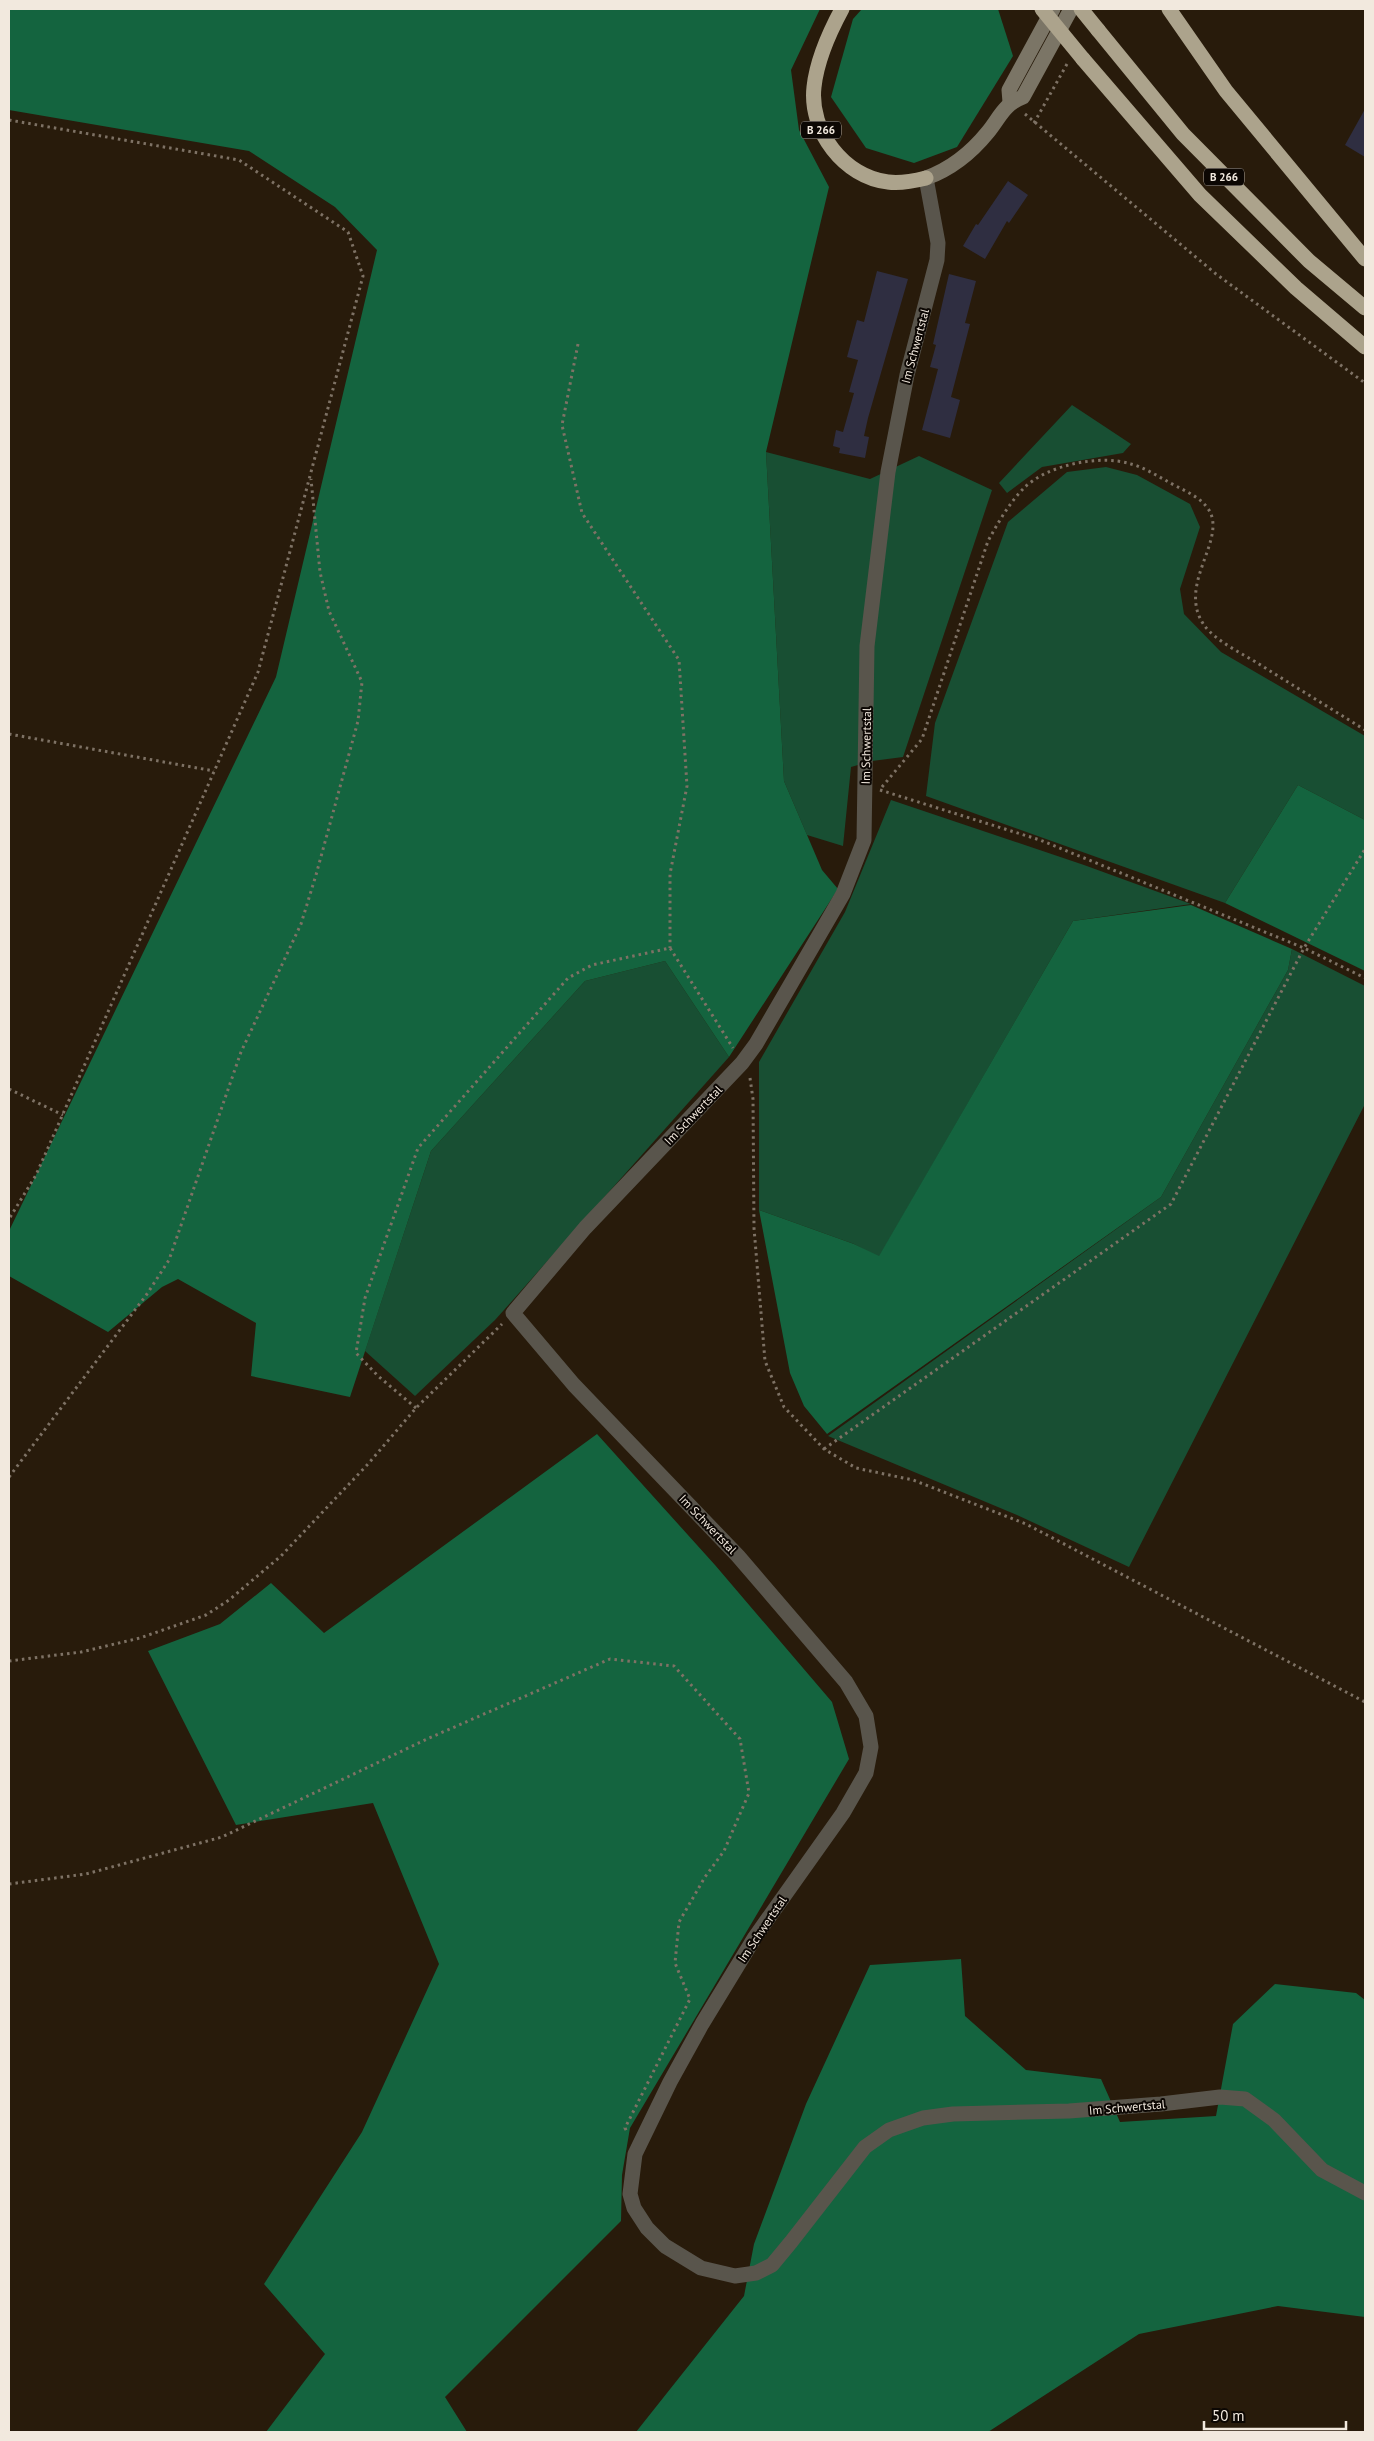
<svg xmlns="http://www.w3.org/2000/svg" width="1374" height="2441" viewBox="0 0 1374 2441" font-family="'PT Sans',sans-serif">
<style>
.green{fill:#184f33}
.forest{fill:#14643f}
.building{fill:#2f2e41}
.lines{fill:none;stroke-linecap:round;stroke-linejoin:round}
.path{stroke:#7e7265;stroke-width:3;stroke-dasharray:2.5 4;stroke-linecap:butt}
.street{stroke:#59554c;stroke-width:15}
.secondary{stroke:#7b7566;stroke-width:15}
.highway{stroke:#aca38c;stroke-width:15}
.highway-bridge{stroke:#aca38c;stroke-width:15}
.labels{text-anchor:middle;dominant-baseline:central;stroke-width:4;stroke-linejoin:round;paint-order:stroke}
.shield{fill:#0c0703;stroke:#ada59c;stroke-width:1}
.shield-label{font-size:11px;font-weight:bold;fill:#f2e9de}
.street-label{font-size:12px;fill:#f2e9de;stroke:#0c0703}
</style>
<rect width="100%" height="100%" fill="#281b0b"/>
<g class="green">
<polygon points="1072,405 1131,444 1123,453 1042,467 1007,493 999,483"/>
<polygon points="766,452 870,479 919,456 992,490 903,757 872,761 851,767 843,846 807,835 784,781"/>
<polygon points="1106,467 1137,475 1190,504 1200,527 1180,589 1184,614 1221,652 1365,736 1365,820 1298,785 1225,903 926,796 935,723 1008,522 1067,472"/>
<polygon points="891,800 1084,865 1191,904 1073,921 879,1257 854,1244 759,1210 759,1062 845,912"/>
<polygon points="1292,949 1365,986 1365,1104 1129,1567 1017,1515 828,1436 1161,1197 1288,970"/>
<polygon points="665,961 729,1057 495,1320 415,1396 365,1351 431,1151 585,981"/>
</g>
<g class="forest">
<polygon points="9,9 820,9 791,70 799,130 829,187 766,452 784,781 822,870 838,889 729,1057 665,961 585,981 431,1151 350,1397 251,1376 256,1323 178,1279 162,1287 108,1332 9,1276 9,1231 276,677 377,250 335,207 249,151 9,110"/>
<polygon points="862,9 998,9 1013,56 957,147 914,163 866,148 831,97 853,19"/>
<polygon points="1298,785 1365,820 1365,971 1225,903"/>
<polygon points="1191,905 1292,949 1288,970 1161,1197 827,1434 804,1406 790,1373 759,1210 854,1244 879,1256 1073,921"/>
<polygon points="597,1434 715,1565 832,1702 849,1759 630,2128 622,2175 621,2221 445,2397 467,2432 266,2432 325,2354 264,2284 362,2132 439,1964 373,1803 236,1825 148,1651 220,1624 271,1583 324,1633"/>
<polygon points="961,1959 965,2016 1026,2070 1101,2079 1120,2122 1216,2116 1233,2024 1275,1984 1356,1993 1365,2000 1365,2317 1278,2306 1139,2334 988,2432 636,2432 744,2296 754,2244 806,2104 870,1965"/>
</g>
<g class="building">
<polygon points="1365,109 1365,157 1345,145"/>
<polygon points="1008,181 1028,195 1009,223 1007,221 985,259 963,246 976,224 978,225"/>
<polygon points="877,271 908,279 868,418 864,436 869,437 865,458 839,453 840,448 833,446 836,430 843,432 854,393 849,392 858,360 847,357 857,320 864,322"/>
<polygon points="949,274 976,281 965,323 970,324 951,397 960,400 950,438 922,430 938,369 930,367 936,345 933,344"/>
</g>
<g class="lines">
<g class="path">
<polyline points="1025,114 1216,274 1365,383"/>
<polyline points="9,120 239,160 348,232 363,276 258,672 36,1175 9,1219"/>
<polyline points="1034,123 1067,64"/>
<polyline points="578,344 562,425 582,513 679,660 687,786 670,874 670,948"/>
<polyline points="9,734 214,771"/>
<path d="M882 787 922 739 988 541C998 523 1009 503 1024 488 1047 465 1100 454 1131 464 1143 467 1154 474 1165 480 1178 488 1196 494 1206 506 1232 536 1175 583 1204 625 1214 640 1243 654 1259 664 1294 686 1330 708 1365 730"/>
<polyline points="880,790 1040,840 1304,948 1365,978"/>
<polyline points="750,1078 753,1099 754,1228 765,1361 784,1407 824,1449 856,1468 913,1480 1026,1524 1365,1702"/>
<polyline points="9,1089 63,1115"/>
<polyline points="416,1408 378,1376 356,1353 365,1298 418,1148 568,978 592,965 670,948 733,1048"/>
<polyline points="824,1449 1171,1204 1304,948 1365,849"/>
<polyline points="9,1477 147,1294 169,1260 241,1052 301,924 316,875 358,721 362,682 329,611 320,572 311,479"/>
<polyline points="9,1661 81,1652 140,1638 206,1615 229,1600 281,1556 368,1464 416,1408 502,1324"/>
<polyline points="9,1884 86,1874 222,1837 427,1739 610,1659 674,1666 740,1739 749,1793 724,1851 705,1877 679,1922 675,1963 690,1999 625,2128 627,2132"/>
</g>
<polyline class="street" points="926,178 938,243 937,260 907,375 888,472 867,646 864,840 843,894 756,1044 742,1063 585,1228 513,1313 574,1385 738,1556 846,1682 866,1716 871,1747 866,1773 843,1813 755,1937 702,2024 670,2082 635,2154 630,2194 634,2208 647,2228 665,2246 701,2268 735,2276 756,2273 772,2265 791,2242 865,2147 889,2130 923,2118 953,2114 1069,2111 1161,2104 1220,2097 1245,2099 1274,2120 1322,2170 1365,2193"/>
<g class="secondary">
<polyline points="1010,102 1009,90 1053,9"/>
<path d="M926 178C951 169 971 153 988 132 1000 117 1004 104 1023 97L1071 9"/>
</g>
<g class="highway">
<path d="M842 9C829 33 817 59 814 87 809 131 844 177 888 182 901 184 914 181 926 178"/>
<polyline points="1169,9 1226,91 1365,259"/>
<polyline points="1098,30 1183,134 1309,261 1365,308"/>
<polyline points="1083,59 1200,195 1296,288 1365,347"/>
</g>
<g class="highway-bridge">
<polyline points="1042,9 1083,59"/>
<polyline points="1081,9 1098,30"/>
</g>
</g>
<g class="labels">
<g class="shield">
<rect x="801" y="121.5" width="40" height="17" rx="4"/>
<rect x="1204" y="168.5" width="40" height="17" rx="4"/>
</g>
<g class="shield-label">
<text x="821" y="130">B 266</text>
<text x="1224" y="177">B 266</text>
</g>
<g class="street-label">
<text transform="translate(915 346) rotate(-75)">Im Schwertstal</text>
<text transform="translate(866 746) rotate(-89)">Im Schwertstal</text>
<text transform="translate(693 1115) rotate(-46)">Im Schwertstal</text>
<text transform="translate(708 1524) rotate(46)">Im Schwertstal</text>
<text transform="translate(762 1929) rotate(-56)">Im Schwertstal</text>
<text transform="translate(1127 2107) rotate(-5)">Im Schwertstal</text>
</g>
</g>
<rect width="1374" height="2441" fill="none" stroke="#f2e9de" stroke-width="20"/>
<path d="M1204 2421v8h142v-8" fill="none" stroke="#f2e9de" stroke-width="2.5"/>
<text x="1212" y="2421" font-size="15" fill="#f2e9de" stroke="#0c0703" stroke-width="4" paint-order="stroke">50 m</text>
</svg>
